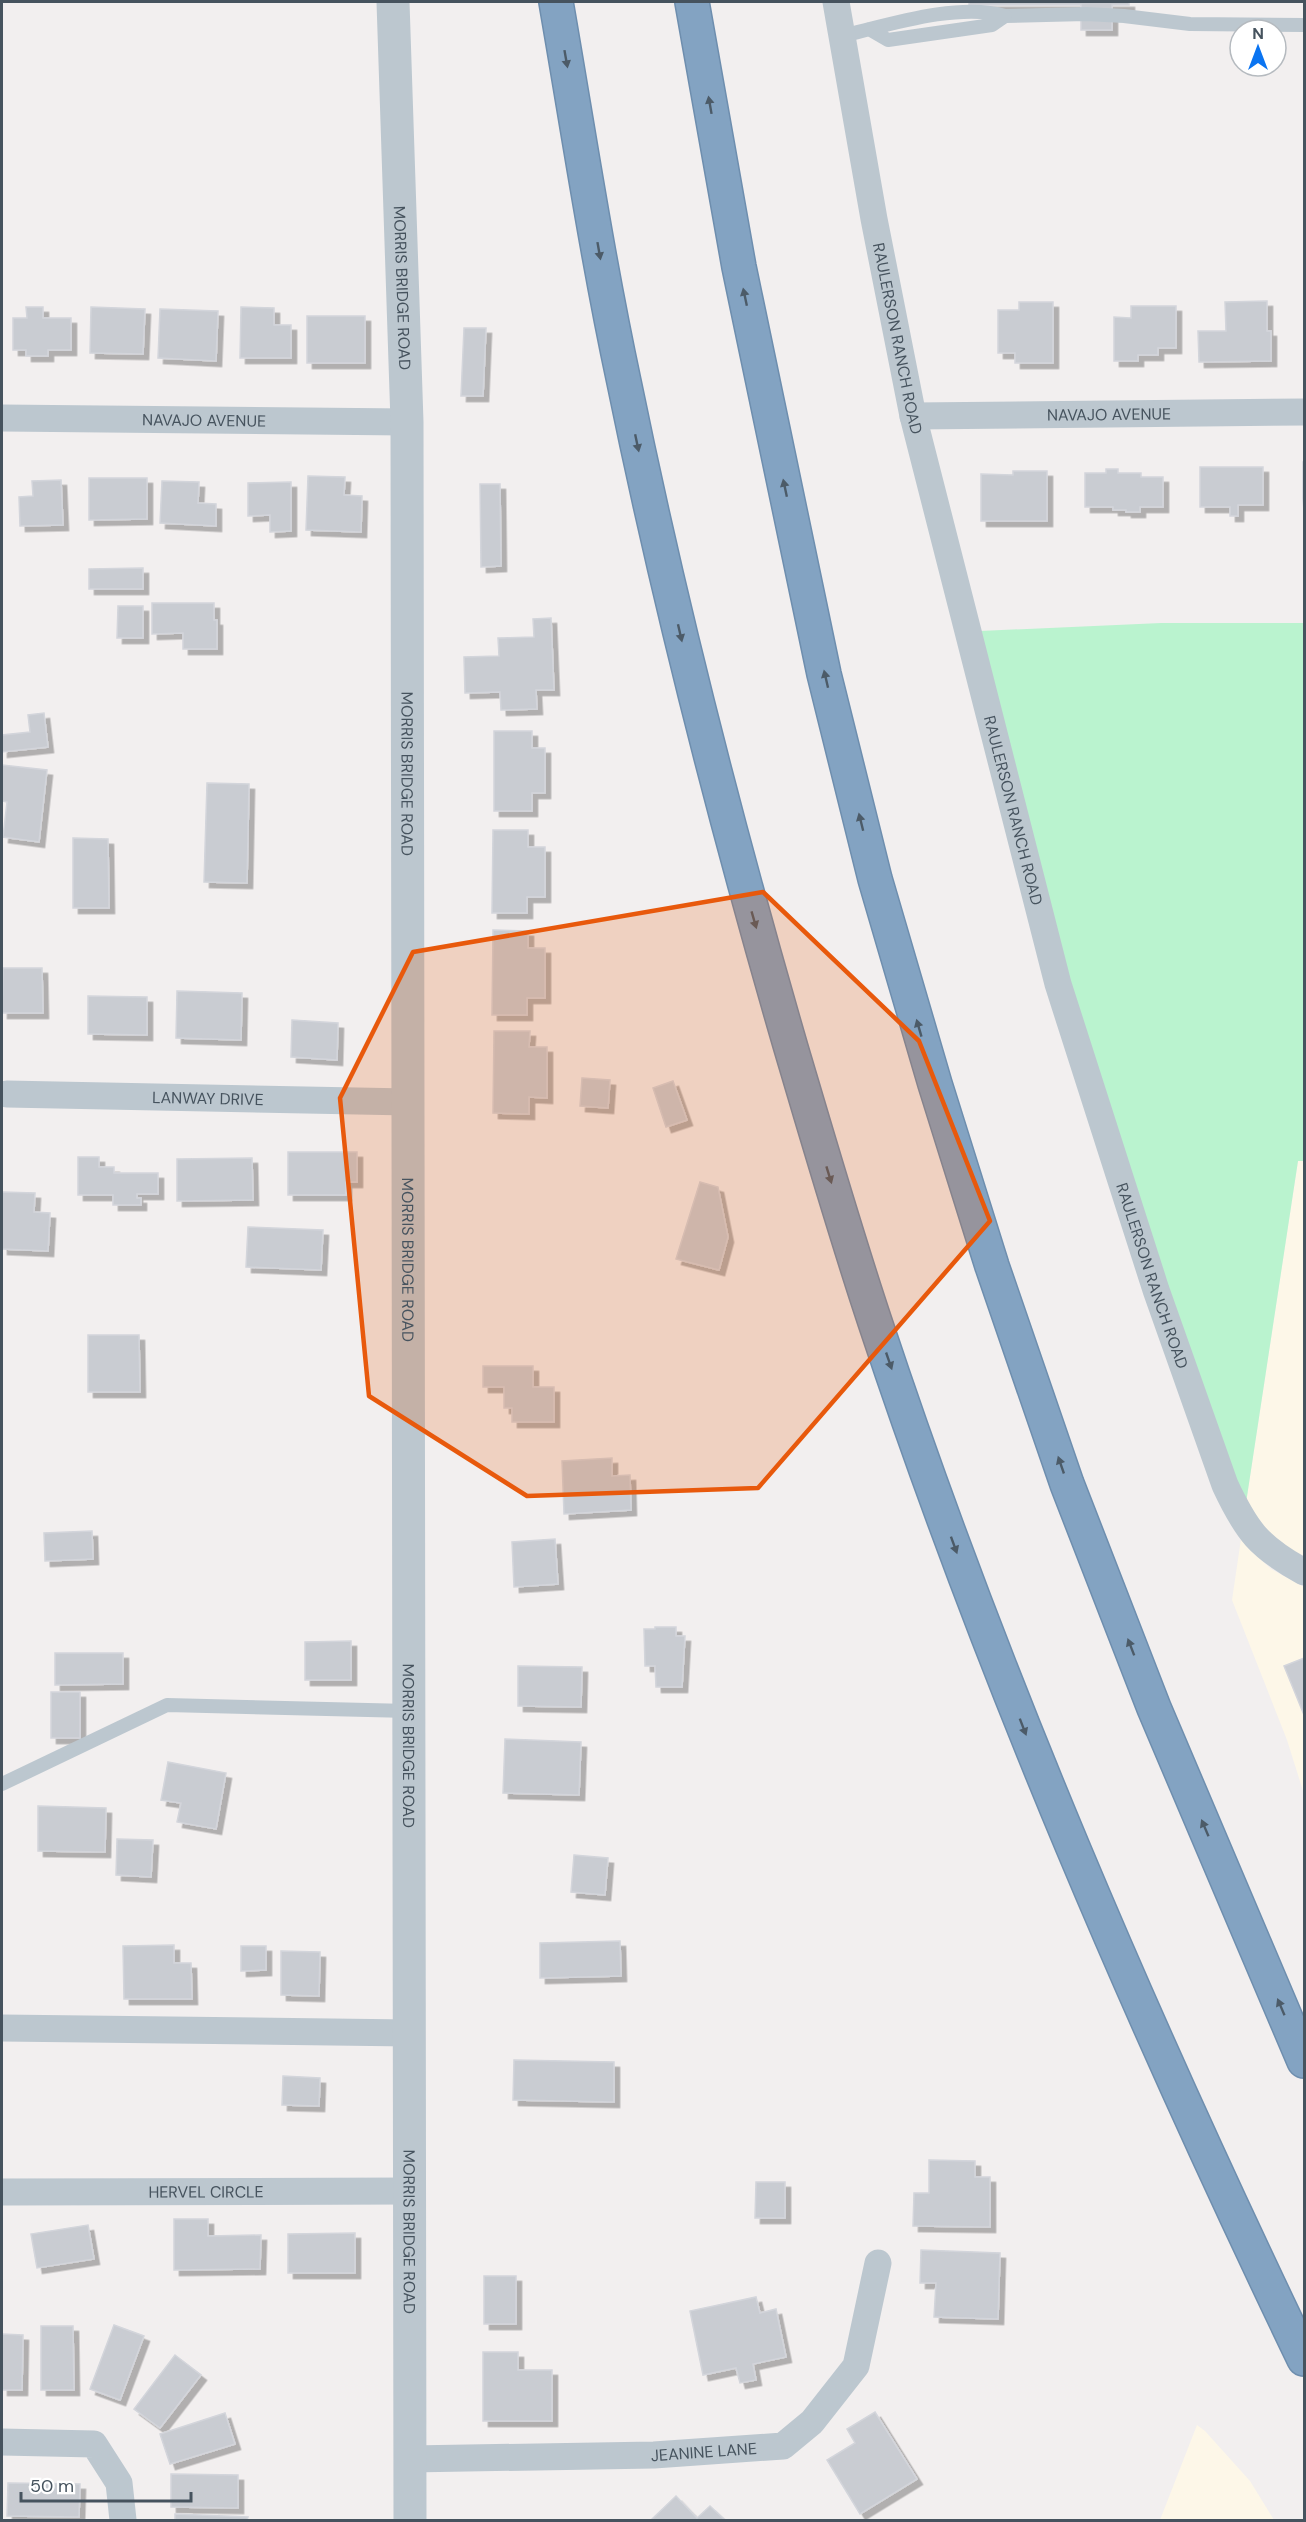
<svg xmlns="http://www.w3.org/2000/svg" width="1306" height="2522" viewBox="0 0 1306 2522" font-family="'DM Sans',sans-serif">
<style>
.commercial{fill:#fdf7e8}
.green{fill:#baf3cf}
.building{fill:#c9ccd2;stroke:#d3d5db;stroke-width:1.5;filter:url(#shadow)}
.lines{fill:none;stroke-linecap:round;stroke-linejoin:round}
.motorway-casing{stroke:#6e8eae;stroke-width:36}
.service{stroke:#bcc7cf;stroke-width:14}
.minor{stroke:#bcc7cf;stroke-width:27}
.tertiary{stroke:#bcc7cf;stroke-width:33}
.motorway{stroke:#83a3c2;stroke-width:33}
.oneway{fill:#4c5b68}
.marked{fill:#e8590c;fill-opacity:0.2;stroke:#e8590c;stroke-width:4.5;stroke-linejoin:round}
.labels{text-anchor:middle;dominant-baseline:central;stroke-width:5;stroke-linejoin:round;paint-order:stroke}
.street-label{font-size:16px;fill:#46535e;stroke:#fff}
</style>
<defs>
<filter id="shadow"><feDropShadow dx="5.5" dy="5.5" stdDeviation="0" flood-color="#0004"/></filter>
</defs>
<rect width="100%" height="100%" fill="#f2efef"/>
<g class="commercial">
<polygon points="1298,1161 1304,1161 1304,1558 1285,1547 1263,1528 1246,1503"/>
<polygon points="1241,1539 1247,1547 1271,1569 1304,1587 1304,1794 1287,1740 1232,1600"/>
<polygon points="1197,2425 1205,2431 1250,2481 1274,2520 1160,2520"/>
</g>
<polygon class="green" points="1161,623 1304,623 1304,1161 1298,1161 1246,1503 1235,1480 1167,1285 1069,980 980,631"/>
<g class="building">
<polygon points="969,2 1129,2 1129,5 1112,5 1112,30 1081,30 1081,5 969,5"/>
<polygon points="1267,301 1267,331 1271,331 1271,361 1199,362 1198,331 1226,331 1225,302"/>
<polygon points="1019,302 1053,302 1053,363 1015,363 1015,353 998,353 998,310 1019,310"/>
<polygon points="1131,306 1176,306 1176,348 1158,348 1158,355 1138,355 1138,361 1114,361 1114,317 1131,318"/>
<polygon points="26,307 43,307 43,318 71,318 71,350 48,350 48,356 26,356 26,350 13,350 13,318 27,318"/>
<polygon points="91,307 145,309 143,354 90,353"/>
<polygon points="241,307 274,308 274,325 291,325 291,358 240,358"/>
<polygon points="160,309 218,311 216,361 158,358"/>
<rect x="307" y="316" width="58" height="47"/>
<polygon points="464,328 486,328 483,396 461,396"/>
<polygon points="1303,462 1304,462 1304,511 1303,498"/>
<polygon points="1200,467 1263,467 1263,505 1238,505 1238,516 1230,516 1230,507 1200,507"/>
<polygon points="1106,469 1118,469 1118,473 1141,473 1141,477 1163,477 1163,507 1140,507 1140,512 1126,512 1126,510 1113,510 1113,507 1085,507 1085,473 1106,473"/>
<polygon points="1013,471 1047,471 1047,521 981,521 981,474 1013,475"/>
<polygon points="308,476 345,477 344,495 362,496 361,532 306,530"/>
<polygon points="89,478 147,478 147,519 89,520"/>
<polygon points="61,480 63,525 20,526 19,497 33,496 32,481"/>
<polygon points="162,481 199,482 198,503 216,504 216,526 160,523"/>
<polygon points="291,482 291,531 270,532 270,515 248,516 248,483"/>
<polygon points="480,484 500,484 501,566 481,567"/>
<polygon points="143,568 143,589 89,589 89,569"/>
<polygon points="152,603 214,603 214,620 217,620 217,649 183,649 183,633 152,634"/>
<polygon points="118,606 143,606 143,638 117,638"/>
<polygon points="551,618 554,690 536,690 537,709 501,710 500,692 465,693 464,657 499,656 498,638 534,637 533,619"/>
<polygon points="44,713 48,747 2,752 2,735 30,732 28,715"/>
<polygon points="494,731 532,731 532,748 545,748 545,793 532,793 532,811 494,811"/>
<polygon points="2,765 47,770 39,842 3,837 7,802 2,801"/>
<polygon points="207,783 249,784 247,883 204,882"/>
<polygon points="493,830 528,830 528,847 545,847 545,897 527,897 527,913 492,913"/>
<polygon points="73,838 108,839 109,908 73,908"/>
<polygon points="493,930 528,931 528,948 545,948 545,998 527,998 527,1015 492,1015"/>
<polygon points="3,968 42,968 43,1013 2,1013"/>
<polygon points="177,991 242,993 241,1040 176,1038"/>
<polygon points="88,996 147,997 147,1035 88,1034"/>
<polygon points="292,1020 338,1023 337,1060 291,1057"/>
<polygon points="494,1031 530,1031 529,1047 547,1047 547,1098 529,1097 529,1114 493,1113"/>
<polygon points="582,1078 610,1080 608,1108 580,1106"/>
<polygon points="673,1081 687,1120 666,1127 653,1088"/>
<polygon points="288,1152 357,1152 357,1182 346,1182 346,1195 288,1195"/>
<polygon points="78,1157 99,1157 99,1167 114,1167 114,1173 158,1173 158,1194 137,1194 137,1198 141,1198 141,1205 113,1205 113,1195 78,1195"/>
<polygon points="252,1158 253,1200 177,1201 177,1159"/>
<polygon points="700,1182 718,1187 728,1237 719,1270 676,1259"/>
<polygon points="2,1192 35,1193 34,1212 50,1213 48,1251 2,1249"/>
<polygon points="248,1227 323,1230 321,1270 246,1267"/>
<polygon points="88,1335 139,1335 140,1392 88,1392"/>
<polygon points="483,1366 533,1366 533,1387 554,1387 554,1422 512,1422 512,1408 504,1408 504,1387 483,1387"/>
<polygon points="612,1458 612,1476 630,1475 631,1510 564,1514 562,1461"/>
<polygon points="92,1531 93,1559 45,1561 44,1533"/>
<polygon points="555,1539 558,1584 514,1587 512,1542"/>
<polygon points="655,1627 676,1627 676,1636 685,1636 682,1687 656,1687 655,1666 645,1666 644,1629 655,1629"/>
<polygon points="351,1641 351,1680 305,1680 305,1642"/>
<polygon points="55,1653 123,1653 123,1684 55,1685"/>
<polygon points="1304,1658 1304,1715 1284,1666"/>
<polygon points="518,1666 582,1667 581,1707 518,1706"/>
<rect x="51" y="1692" width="29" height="46"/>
<polygon points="505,1739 581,1742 579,1795 503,1793"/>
<polygon points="168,1762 226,1773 216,1829 177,1822 181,1803 161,1800"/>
<polygon points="38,1806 106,1808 105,1852 38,1851"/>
<polygon points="117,1839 153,1840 151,1877 116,1875"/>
<polygon points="574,1855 608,1858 605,1895 571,1892"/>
<polygon points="620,1941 621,1976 540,1978 540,1943"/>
<polygon points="174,1945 174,1963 191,1963 192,1999 124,1999 123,1946"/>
<polygon points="241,1946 266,1946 266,1970 241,1971"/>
<polygon points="281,1951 320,1952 319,1996 281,1995"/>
<polygon points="514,2060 614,2062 614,2102 513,2100"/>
<polygon points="283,2076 320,2078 319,2106 282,2105"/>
<polygon points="929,2160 975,2161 975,2177 990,2177 990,2227 913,2226 914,2193 929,2193"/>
<polygon points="756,2182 785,2182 785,2218 755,2218"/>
<polygon points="174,2219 208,2219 208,2236 261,2235 260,2269 174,2270"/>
<polygon points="88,2225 94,2259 37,2268 31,2234"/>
<polygon points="355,2233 355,2273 288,2273 288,2234"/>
<polygon points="921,2250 1000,2253 998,2319 934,2317 936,2283 920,2283"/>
<rect x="484" y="2276" width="32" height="48"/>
<polygon points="756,2297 760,2313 776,2309 786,2357 753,2364 756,2380 740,2383 736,2368 703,2375 690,2311"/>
<polygon points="114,2325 144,2336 120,2400 90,2389"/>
<polygon points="41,2326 73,2326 74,2390 41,2390"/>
<polygon points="2,2334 23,2335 22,2390 2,2390"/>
<polygon points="483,2352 518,2352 518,2370 552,2370 552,2421 483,2421"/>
<polygon points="175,2355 201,2375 160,2428 134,2409"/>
<polygon points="875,2412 917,2479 860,2514 827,2460 855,2443 847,2429"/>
<polygon points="225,2413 235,2444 170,2464 160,2434"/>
<polygon points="171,2474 238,2475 238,2508 171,2507"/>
<polygon points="8,2483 80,2484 79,2517 7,2516"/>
<polygon points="676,2496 697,2518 710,2506 725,2520 651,2520"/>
<polygon points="175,2514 248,2517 247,2520 175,2520"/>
</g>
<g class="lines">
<defs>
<g id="motorway">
<path d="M556 2C578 129 597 256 624 382 670 607 727 828 791 1048 818 1139 845 1232 875 1322 993 1678 1142 2022 1304 2359"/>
<polyline points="692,2 739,267 824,674 875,879 935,1084 992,1266 1067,1484 1154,1708 1304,2061"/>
</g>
</defs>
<use href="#motorway" class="motorway-casing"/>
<g class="service">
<polyline points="1005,16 1086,14 1124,16 1190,24 1304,25"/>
<path d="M842 36C888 25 959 2 1005 16L992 25 888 40 869 29"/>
<polyline points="2,1784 167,1705 409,1711"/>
</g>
<g class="minor">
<path id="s1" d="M836 2 874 219 913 416 1058 984 1156 1290 1225 1485C1247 1532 1259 1547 1304 1572"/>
<path id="s2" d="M913 416 1304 412"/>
<path id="s3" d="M2 418 407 422"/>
<path id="s4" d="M7 1094 409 1102"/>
<polyline points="2,2028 410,2033"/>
<path id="s5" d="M2 2192 410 2191"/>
<polyline points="2,2442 94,2444 119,2483 123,2520"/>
<path id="s6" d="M410 2459 654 2455 783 2446 812 2422 856 2366 878 2263"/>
</g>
<path class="tertiary" id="s7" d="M393 2 407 422 410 2520"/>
<use href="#motorway" class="motorway"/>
</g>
<defs><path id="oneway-solid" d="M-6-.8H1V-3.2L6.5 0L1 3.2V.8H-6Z" transform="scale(1.5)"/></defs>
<g class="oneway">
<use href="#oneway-solid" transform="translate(566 59) rotate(80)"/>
<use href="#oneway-solid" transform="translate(710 105) rotate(-100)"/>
<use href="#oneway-solid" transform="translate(599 251) rotate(80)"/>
<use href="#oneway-solid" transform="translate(745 297) rotate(-102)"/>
<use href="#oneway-solid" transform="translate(637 443) rotate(78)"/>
<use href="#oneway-solid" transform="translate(785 488) rotate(-102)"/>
<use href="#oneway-solid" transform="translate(680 633) rotate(77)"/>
<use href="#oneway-solid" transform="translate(826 679) rotate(-103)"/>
<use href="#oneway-solid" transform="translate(861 822) rotate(-104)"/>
<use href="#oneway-solid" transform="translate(754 920) rotate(74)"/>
<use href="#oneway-solid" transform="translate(919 1028) rotate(-106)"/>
<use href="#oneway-solid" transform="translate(829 1175) rotate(73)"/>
<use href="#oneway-solid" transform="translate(889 1361) rotate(71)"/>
<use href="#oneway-solid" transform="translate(1061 1465) rotate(-109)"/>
<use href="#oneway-solid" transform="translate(954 1545) rotate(70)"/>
<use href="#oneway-solid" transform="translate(1131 1647) rotate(-111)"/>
<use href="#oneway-solid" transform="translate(1023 1727) rotate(69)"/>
<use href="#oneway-solid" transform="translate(1205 1828) rotate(-113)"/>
<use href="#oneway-solid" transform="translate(1281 2007) rotate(-113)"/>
</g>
<path class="marked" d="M763 892 919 1041 990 1221 758 1488 527 1496 369 1396 340 1098 413 952Z"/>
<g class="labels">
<g class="street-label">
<text stroke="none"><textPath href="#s7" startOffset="286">MORRIS BRIDGE ROAD</textPath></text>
<text stroke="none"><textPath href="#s1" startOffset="342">RAULERSON RANCH ROAD</textPath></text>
<text stroke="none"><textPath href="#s2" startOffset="196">NAVAJO AVENUE</textPath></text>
<text stroke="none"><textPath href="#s3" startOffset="202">NAVAJO AVENUE</textPath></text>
<text stroke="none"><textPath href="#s7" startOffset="772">MORRIS BRIDGE ROAD</textPath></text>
<text stroke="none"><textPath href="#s1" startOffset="828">RAULERSON RANCH ROAD</textPath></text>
<text stroke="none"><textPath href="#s4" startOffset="201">LANWAY DRIVE</textPath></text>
<text stroke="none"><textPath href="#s7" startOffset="1258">MORRIS BRIDGE ROAD</textPath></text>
<text stroke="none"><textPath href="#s1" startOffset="1314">RAULERSON RANCH ROAD</textPath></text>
<text stroke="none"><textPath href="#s7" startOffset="1744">MORRIS BRIDGE ROAD</textPath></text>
<text stroke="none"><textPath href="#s5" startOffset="204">HERVEL CIRCLE</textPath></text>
<text stroke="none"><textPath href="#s7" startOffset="2230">MORRIS BRIDGE ROAD</textPath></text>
<text stroke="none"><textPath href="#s6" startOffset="294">JEANINE LANE</textPath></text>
</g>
</g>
<rect width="1306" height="2522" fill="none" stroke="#46535e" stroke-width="6"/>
<g transform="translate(1258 48)"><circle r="28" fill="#ffffff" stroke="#b5babf" stroke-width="1.5"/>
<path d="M0-4.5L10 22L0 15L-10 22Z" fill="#0a74f1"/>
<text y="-9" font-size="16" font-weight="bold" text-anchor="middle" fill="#46535e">N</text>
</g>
<path d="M21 2492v9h170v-9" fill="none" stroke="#46535e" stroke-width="3"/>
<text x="30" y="2492" font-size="18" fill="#46535e" stroke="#ffffff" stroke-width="4.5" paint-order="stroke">50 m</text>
</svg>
